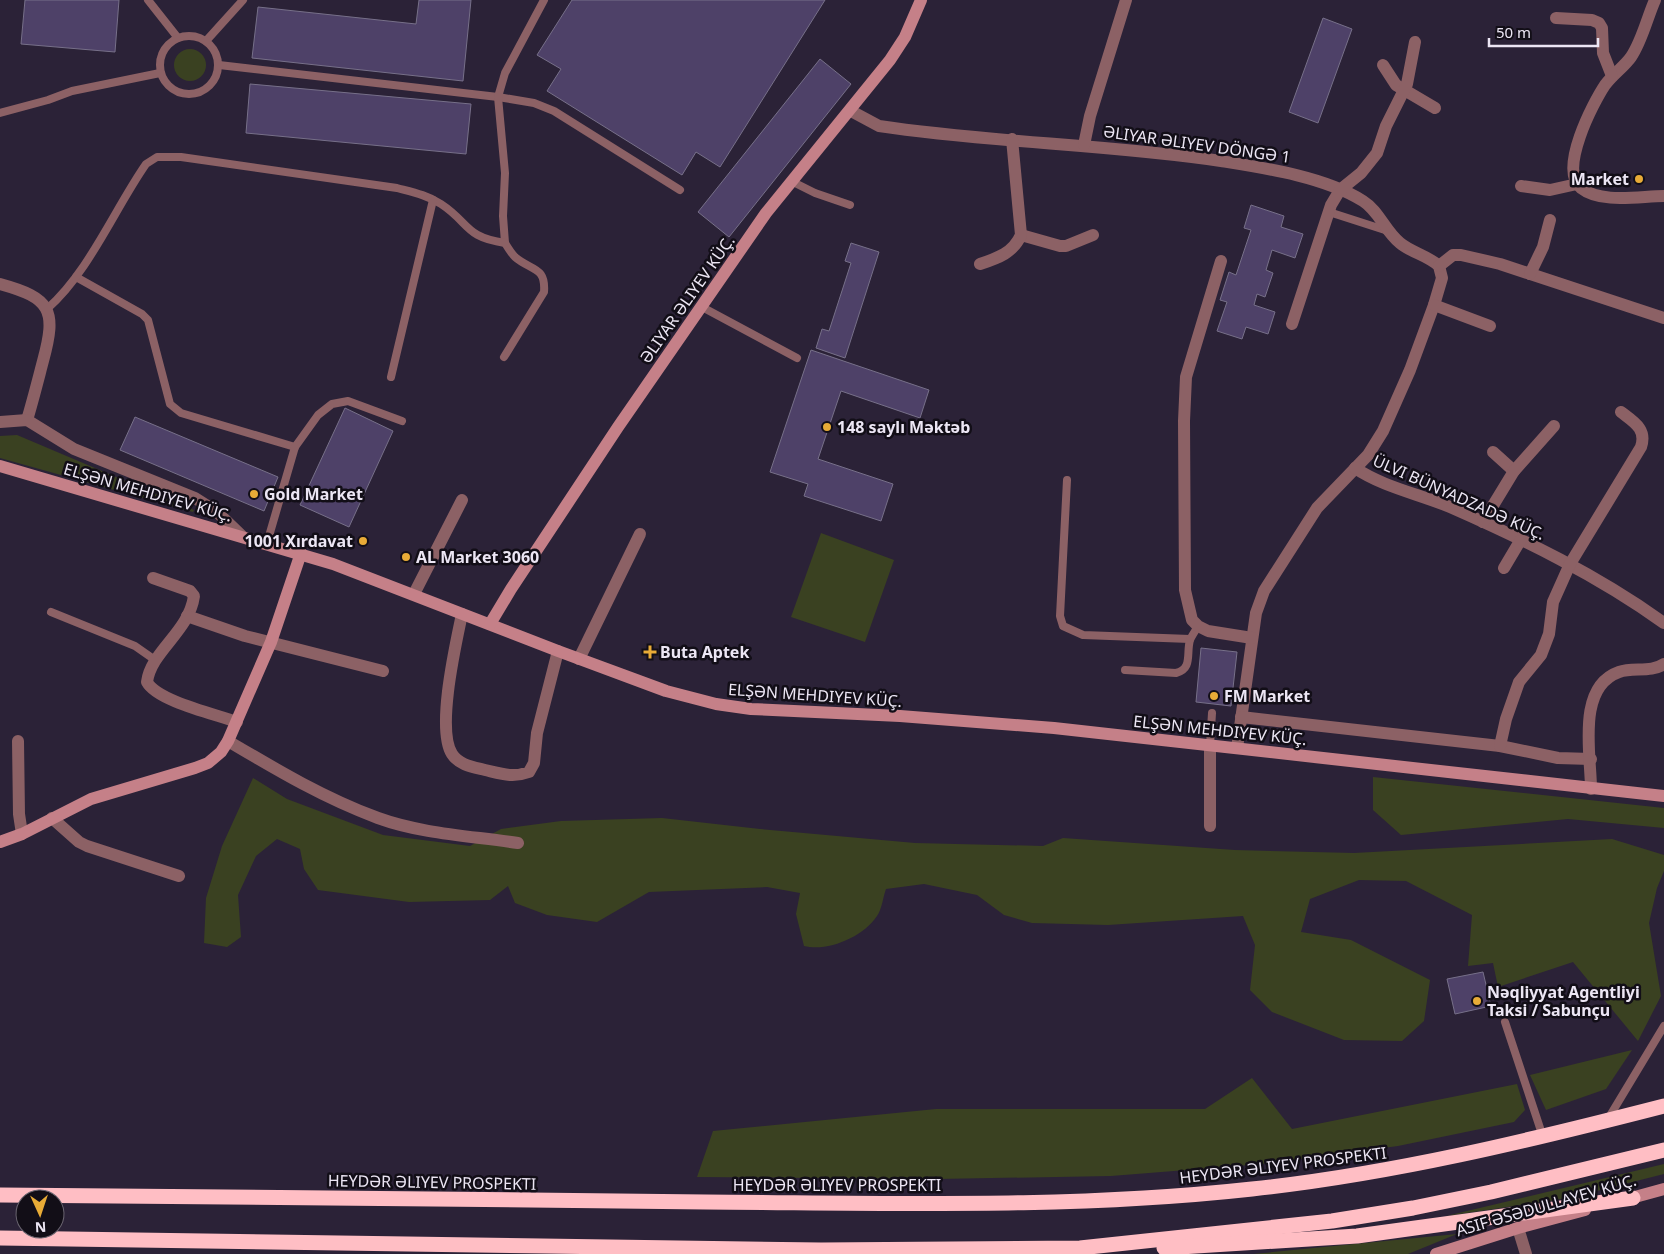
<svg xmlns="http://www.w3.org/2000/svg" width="1664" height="1254" viewBox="0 0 1664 1254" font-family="'Noto Sans',sans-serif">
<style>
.green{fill:#3a4121}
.building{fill:#4e4168;stroke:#777089}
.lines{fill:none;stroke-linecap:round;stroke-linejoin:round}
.lane{stroke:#8c6165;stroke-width:8}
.street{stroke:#8c6165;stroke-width:12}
.secondary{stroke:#c58088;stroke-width:12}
.highway{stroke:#ffbec4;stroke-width:15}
.poi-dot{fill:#e8ab37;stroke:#120e17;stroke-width:2}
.labels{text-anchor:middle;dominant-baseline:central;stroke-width:5;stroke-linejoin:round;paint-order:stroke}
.street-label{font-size:16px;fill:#ece6f4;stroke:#120e17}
.poi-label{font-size:16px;font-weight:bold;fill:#ece6f4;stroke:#120e17;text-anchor:start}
</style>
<rect width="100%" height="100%" fill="#2b2237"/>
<g class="green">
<circle cx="190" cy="65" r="16"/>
<polygon points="17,435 194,510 193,512 0,458 0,436"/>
<polygon points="821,533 894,560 865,642 791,617"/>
<polygon points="1373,777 1664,808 1664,828 1568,819 1401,835 1373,810"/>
<path d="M253 778 287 799 383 835 470 846 501 829 561 821 662 818 760 829 915 843 1043 846 1063 838 1235 850 1354 853 1612 839 1664 855V871L1657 888 1649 923 1661 996 1638 1041 1573 962 1498 987 1493 963 1468 966 1472 915 1406 881 1359 880 1310 899 1301 932 1351 940 1430 980 1424 1021 1402 1041 1344 1040 1272 1012 1250 990 1255 945 1243 916 1108 925 1032 923 1004 915 977 895 924 884 886 889C883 897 882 909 877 916 863 937 828 952 804 946L796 914 800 893 767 887 649 892 597 922 547 915 515 903 508 886 490 900 409 902 318 890 304 869 300 849 277 839 256 856 238 895 241 937 227 947 204 943 206 898 222 846Z"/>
<polygon points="1632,1050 1606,1089 1546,1110 1530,1075"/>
<polygon points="1252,1078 1292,1129 1517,1084 1525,1110 1514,1122 1398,1146 1262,1164 1111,1176 937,1179 697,1177 713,1131 936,1109 1205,1109"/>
<polygon points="1664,1164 1664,1174 1569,1198 1446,1216"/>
<polygon points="1457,1234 1408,1254 1253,1254"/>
</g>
<g class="building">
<polygon points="25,0 119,0 115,52 21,44"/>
<polygon points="419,0 471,0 463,81 252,58 258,7 416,24"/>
<polygon points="572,0 825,0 720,167 696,152 682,175 547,91 561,69 537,55"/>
<polygon points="1323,18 1352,29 1318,123 1289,112"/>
<polygon points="820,59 851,84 729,237 698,212"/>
<polygon points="250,84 471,104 466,154 246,133"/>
<polygon points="1251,205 1284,216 1281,227 1303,234 1295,258 1272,250 1266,270 1273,273 1265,297 1257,294 1254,305 1275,312 1268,334 1246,327 1242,339 1217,331 1227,302 1220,300 1229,272 1236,275 1251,230 1244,228"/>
<polygon points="851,243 879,252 845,358 816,348 822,329 829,331 851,263 845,261"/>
<polygon points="811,350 929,390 920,418 841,391 818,459 893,484 881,521 804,496 808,484 770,472"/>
<polygon points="345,408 393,431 349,527 300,505"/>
<polygon points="135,417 278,477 264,511 120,450"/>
<polygon points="1201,648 1237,652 1231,706 1196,702"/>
<polygon points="1483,972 1491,1006 1455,1014 1447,979"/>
</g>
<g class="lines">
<g class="lane">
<polyline points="148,0 178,38"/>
<circle cx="189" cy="65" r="29"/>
<polyline points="206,41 243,0"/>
<polyline points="219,65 498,97 534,103 554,111 680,190"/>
<polyline points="0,113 48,100 72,91 160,73"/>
<polyline points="791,181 815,193 850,205"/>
<polyline points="1329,212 1388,231"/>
<polyline points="505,243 503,216 505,173 498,97 505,73 544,0"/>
<polyline points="76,277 142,314 148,320 170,404 181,413 295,447"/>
<polyline points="702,307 797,358"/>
<path d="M47 309C89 272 114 210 146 164L157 157H181L397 188C412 192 427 195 441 204 470 223 464 237 505 243 508 248 511 253 515 257 531 271 546 266 544 292L504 357"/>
<polyline points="391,377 433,200"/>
<polyline points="1067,480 1060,616 1063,626 1083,635 1190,639"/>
<polyline points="267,543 295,447 318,415 332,404 348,401 402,421"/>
<polyline points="51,612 135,646 155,660"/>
<path d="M1125 670 1176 673C1193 669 1186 653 1190 640 1192 635 1196 630 1198 626"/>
<polyline points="1210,745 1212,713"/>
<polyline points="1505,1022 1543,1137"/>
<polyline points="1608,1119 1664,1026"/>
</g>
<g class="street">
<path d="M1655 0C1647 18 1642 41 1631 57 1624 67 1613 74 1605 85 1593 103 1558 170 1581 188 1601 204 1640 196 1664 196"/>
<polyline points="1556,18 1592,20 1599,23 1602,28 1603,53 1612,76"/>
<polyline points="1383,65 1396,85 1435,108"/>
<path d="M851 111 879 126C992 143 1108 144 1221 161 1265 168 1325 177 1363 201 1379 211 1385 231 1400 243 1412 253 1427 255 1439 266L1442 278 1434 305 1410 370 1383 431 1368 455 1317 508 1264 591 1256 613 1237 748"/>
<polyline points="1084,145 1090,116 1126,0"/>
<polyline points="1521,186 1550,190 1577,184"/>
<polyline points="1021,235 1060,246 1066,246 1093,235"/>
<polyline points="1221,261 1186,377 1184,421 1185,590 1192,620 1198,626 1208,631 1252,638"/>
<path d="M980 264C998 258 1013 253 1021 235L1012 139"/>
<polyline points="1439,266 1453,255 1461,255 1500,264 1664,318"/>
<polyline points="1530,274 1543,247 1550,220"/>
<path d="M0 284C51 298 57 310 43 361 38 380 33 400 27 420"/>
<polyline points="1434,305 1490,326"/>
<polyline points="1292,324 1331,205 1340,190 1361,173 1377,153 1386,126 1407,84 1415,42"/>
<polyline points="0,422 27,420 74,449 195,498 217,512 242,536"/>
<polyline points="1493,452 1514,471"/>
<path d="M1355 468C1383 487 1419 494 1450 507 1525 540 1597 575 1664 623"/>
<polyline points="1483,522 1514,471 1554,426"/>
<polyline points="1504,568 1520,541"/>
<path d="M153 578 190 591 194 596C189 632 151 651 147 682 157 701 215 714 237 722"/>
<polyline points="414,594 462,500"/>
<path d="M462 614C456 643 436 729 452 754 459 765 473 767 485 770 502 774 513 778 529 772L534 763 537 733 558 651"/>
<polyline points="187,616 245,636 383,671"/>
<polyline points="579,659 640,534"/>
<polyline points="1241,717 1500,746 1558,758 1591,759"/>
<polyline points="18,741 19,814 22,834"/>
<path d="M228 741C277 770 324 798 378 818 422 834 472 836 518 843"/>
<polyline points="1210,745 1210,826"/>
<path d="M1500 746 1506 719 1519 682 1541 655 1549 634 1553 602 1570 564 1641 447C1647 429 1634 422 1621 412"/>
<path d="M1591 789C1591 755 1576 687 1619 672 1633 667 1651 673 1664 664"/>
<polyline points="52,818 79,842 87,846 179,876"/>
<polyline points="1518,1228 1526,1254"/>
</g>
<g class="secondary">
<polyline points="0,466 333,564 558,651 666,691 716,704 751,709 900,716 1054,728 1664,796"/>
<polyline points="490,624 511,589 618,427 766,213 890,60 905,37 921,0"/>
<polyline points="0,842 22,834 91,799 195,768 208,763 221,752 228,741 271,642 301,553"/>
<polyline points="1624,1200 1664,1189"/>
<polyline points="1436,1254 1518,1228 1585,1210"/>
</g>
<g class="highway">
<path d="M0 1195C235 1197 471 1199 706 1202 888 1203 1071 1209 1252 1189 1392 1174 1528 1141 1664 1106"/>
<polyline points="0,1238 821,1250 1080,1248 1332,1221 1413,1208 1491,1192 1664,1150"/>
<polyline points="1164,1248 1357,1236 1633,1198"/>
</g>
</g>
<g class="poi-dot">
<circle cx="1639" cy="179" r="5"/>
<circle cx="827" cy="427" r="5"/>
<circle cx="254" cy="494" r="5"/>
<circle cx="363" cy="541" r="5"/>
<circle cx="406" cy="557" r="5"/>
<path d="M647.5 644.5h5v5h5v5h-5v5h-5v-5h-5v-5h5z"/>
<circle cx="1214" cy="696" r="5"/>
<circle cx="1477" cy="1001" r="5"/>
</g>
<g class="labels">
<g class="street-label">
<text transform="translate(1197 144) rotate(8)">ƏLIYAR ƏLIYEV DÖNGƏ 1</text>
<text transform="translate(687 299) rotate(-55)">ƏLIYAR ƏLIYEV KÜÇ.</text>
<text transform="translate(148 492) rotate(16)">ELŞƏN MEHDIYEV KÜÇ.</text>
<text transform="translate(1459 497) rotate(24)">ÜLVI BÜNYADZADƏ KÜÇ.</text>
<text transform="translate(815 695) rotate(4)">ELŞƏN MEHDIYEV KÜÇ.</text>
<text transform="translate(1220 730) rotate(6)">ELŞƏN MEHDIYEV KÜÇ.</text>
<text transform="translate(1283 1165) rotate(-7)">HEYDƏR ƏLIYEV PROSPEKTI</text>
<text transform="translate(432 1182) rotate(1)">HEYDƏR ƏLIYEV PROSPEKTI</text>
<text x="837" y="1185">HEYDƏR ƏLIYEV PROSPEKTI</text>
<text transform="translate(1546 1205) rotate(-16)">ASIF ƏSƏDULLAYEV KÜÇ.</text>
</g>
<g class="poi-label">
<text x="1629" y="179" text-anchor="end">Market</text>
<text x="837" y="427">148 saylı Məktəb</text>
<text x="264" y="494">Gold Market</text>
<text x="353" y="541" text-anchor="end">1001 Xırdavat</text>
<text x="416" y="557">AL Market 3060</text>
<text x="660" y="652">Buta Aptek</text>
<text x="1224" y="696">FM Market</text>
<text x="1487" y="992">Nəqliyyat Agentliyi<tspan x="1487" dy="18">Taksi / Sabunçu</tspan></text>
</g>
</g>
<g transform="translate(40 1214) rotate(177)"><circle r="24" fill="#120e17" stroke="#69646f"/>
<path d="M0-4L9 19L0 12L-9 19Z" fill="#e8ab37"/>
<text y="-8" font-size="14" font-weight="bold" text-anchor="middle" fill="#ece6f4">N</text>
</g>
<path d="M1489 38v8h109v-8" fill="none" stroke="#ece6f4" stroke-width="2.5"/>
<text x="1496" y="38" font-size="15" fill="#ece6f4" stroke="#120e17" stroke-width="4" paint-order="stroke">50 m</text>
</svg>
